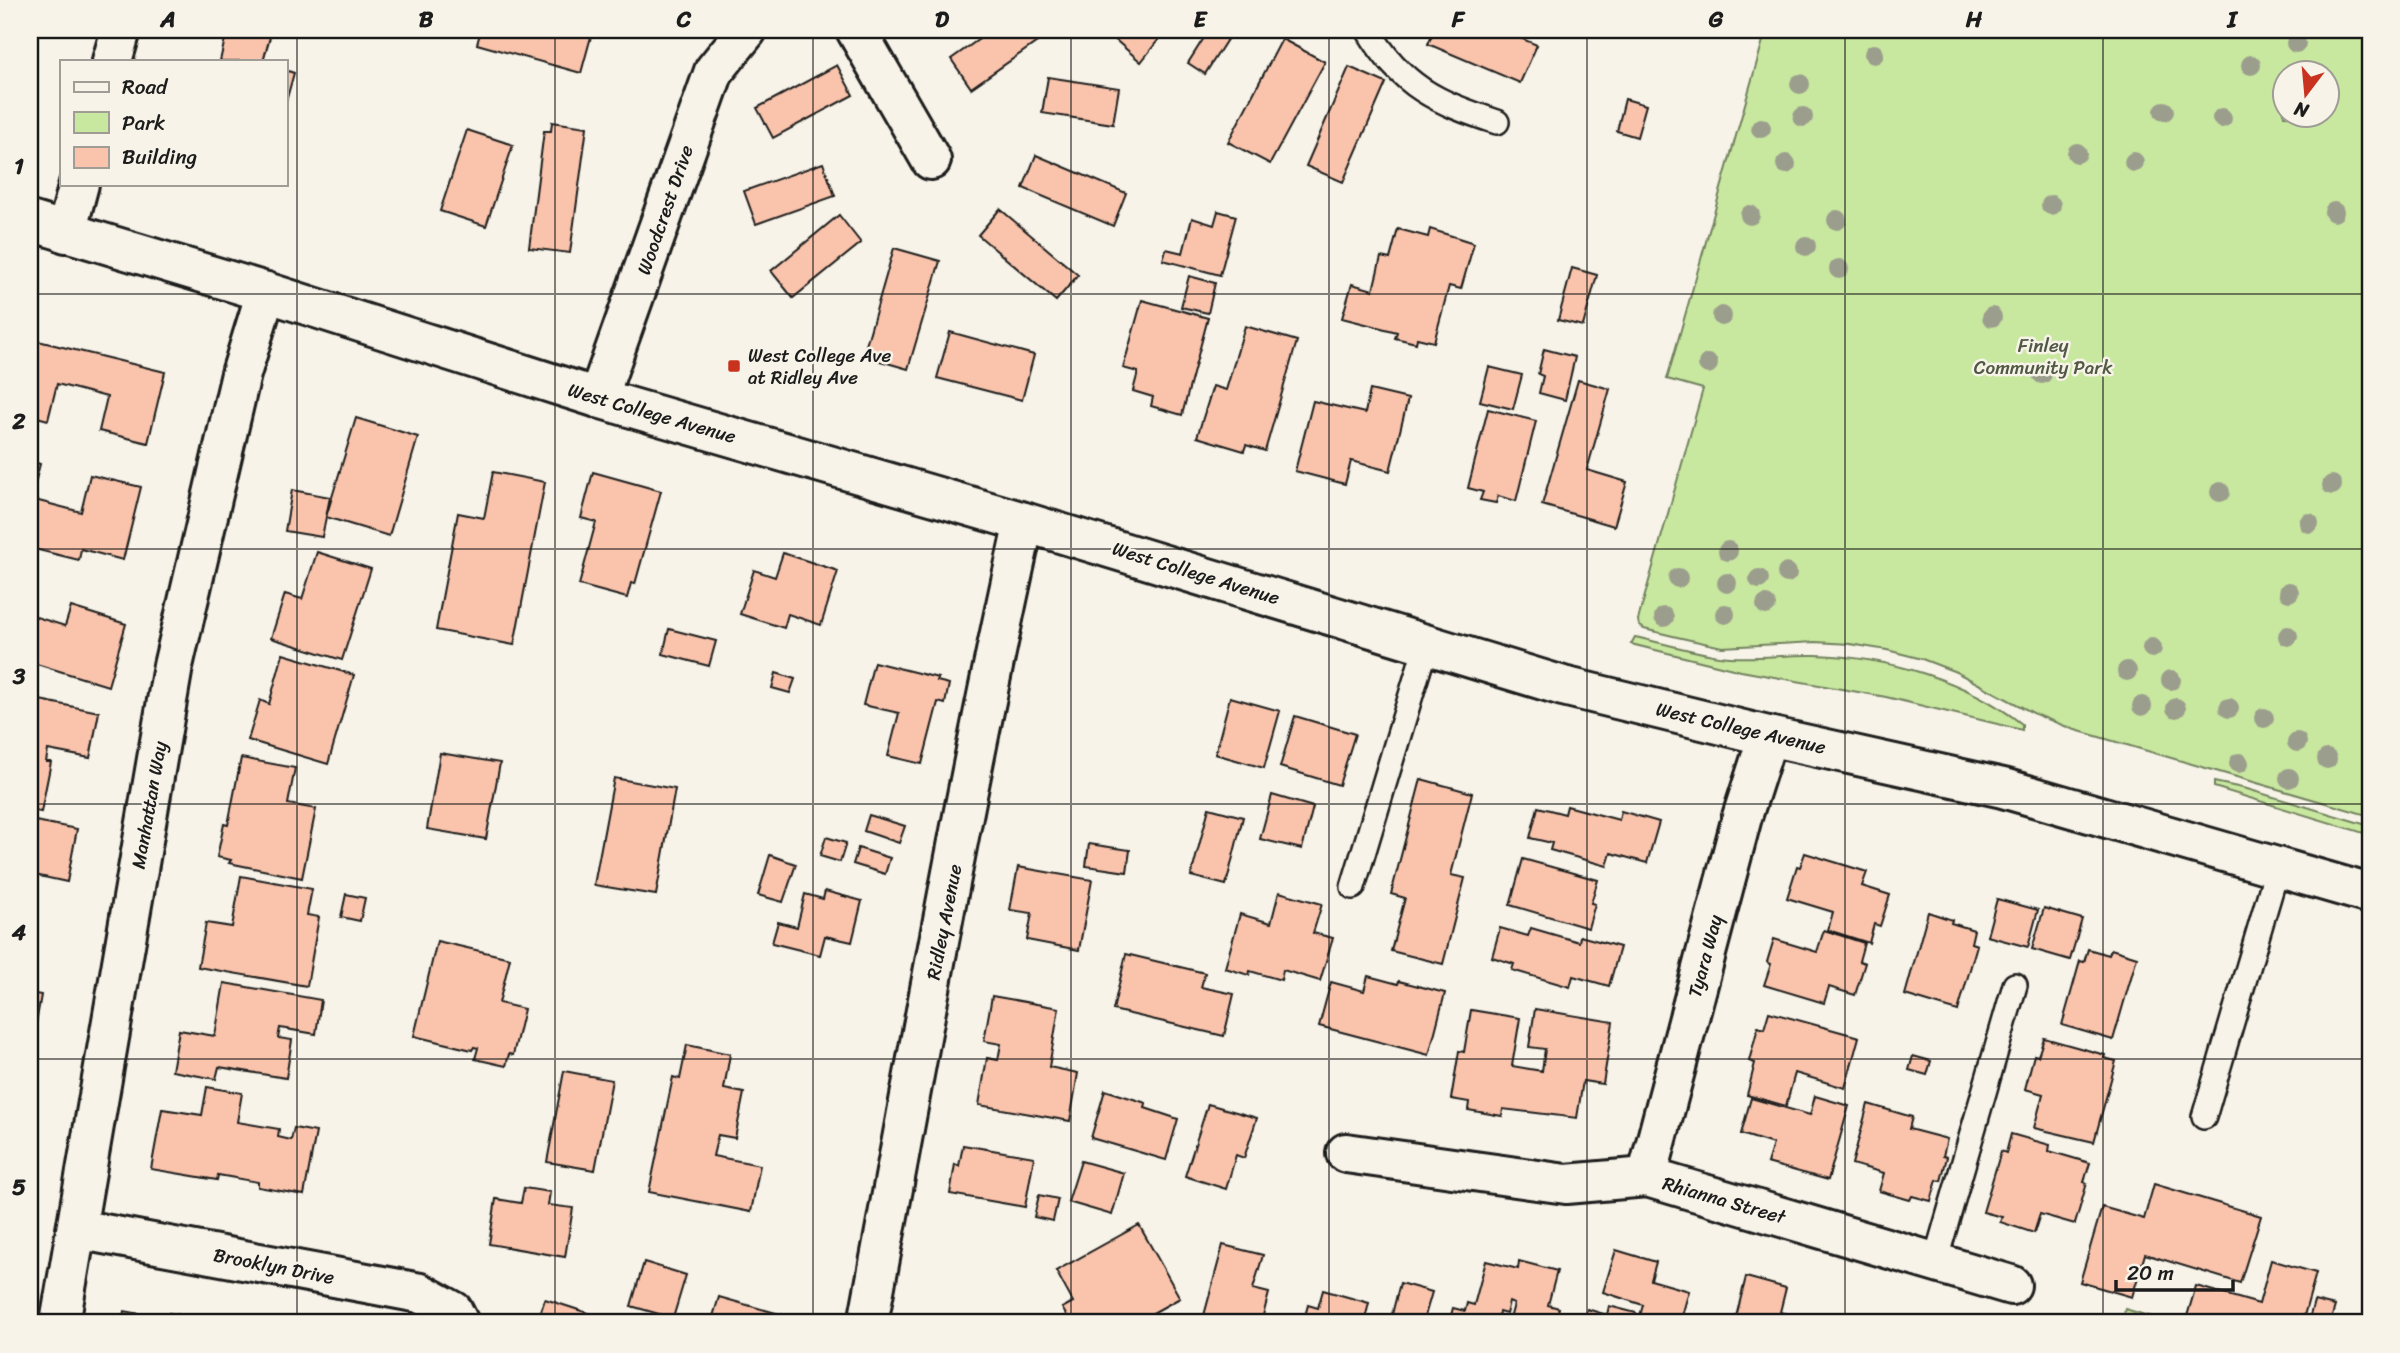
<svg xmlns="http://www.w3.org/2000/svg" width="2400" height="1353" viewBox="0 0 2400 1353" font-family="Sriracha,sans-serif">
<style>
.green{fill:#c8e79f;stroke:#72825e;stroke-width:2;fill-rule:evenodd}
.building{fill:#fac4ac;stroke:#1c1c1c;stroke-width:2}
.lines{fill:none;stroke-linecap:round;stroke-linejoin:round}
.service-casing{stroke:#1c1c1c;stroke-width:28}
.minor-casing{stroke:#1c1c1c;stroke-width:44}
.secondary-casing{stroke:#1c1c1c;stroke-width:44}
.service{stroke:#f7f3e8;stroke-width:23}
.minor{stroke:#f7f3e8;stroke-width:38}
.secondary{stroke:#f7f3e8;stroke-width:38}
.tree{fill:#9b9e8d}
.grid{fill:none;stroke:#1c1c1c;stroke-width:2;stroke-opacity:0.55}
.poi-dot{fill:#c8321e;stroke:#f7f3e8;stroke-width:2.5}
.labels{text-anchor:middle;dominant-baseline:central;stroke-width:5;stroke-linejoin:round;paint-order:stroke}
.street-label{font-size:19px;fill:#1c1c1c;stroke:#f7f3e8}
.park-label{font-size:19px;fill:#505943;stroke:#f7f3e8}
.poi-label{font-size:19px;fill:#1c1c1c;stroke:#f7f3e8;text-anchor:start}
.neatline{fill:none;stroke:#1c1c1c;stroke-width:2.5}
.grid-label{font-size:23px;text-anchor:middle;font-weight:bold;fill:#1c1c1c}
</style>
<rect width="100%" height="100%" fill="#f7f3e8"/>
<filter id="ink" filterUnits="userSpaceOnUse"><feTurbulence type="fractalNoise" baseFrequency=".0143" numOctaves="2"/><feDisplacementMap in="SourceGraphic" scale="14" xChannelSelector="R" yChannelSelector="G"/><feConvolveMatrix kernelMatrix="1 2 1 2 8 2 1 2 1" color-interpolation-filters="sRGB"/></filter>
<g filter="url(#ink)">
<g class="green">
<path d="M1766 30H2370V816L2072 729 2035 714 1956 672 1922 659 1887 650 1850 644 1815 642 1722 647 1677 637 1644 629 1639 625 1638 620 1703 389 1667 379ZM2284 74H2326V116H2284Z"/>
<path d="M1635 637C1663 643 1691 652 1719 656 1751 660 1784 654 1816 655 1887 657 1966 680 2022 724V730L1886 697 1741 671 1631 644Z"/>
<polygon points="2214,782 2247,789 2370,826 2370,835 2214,787"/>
<polygon points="2125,1309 2173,1323 2121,1323"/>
</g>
<g class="building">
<polygon points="30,30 37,30 36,38 30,36"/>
<polygon points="227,30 272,30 263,61 220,61"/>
<polygon points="481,30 582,30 592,33 581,73 477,44"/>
<polygon points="913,30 933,30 919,39"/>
<polygon points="992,30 1053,31 971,88 951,59"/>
<polygon points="1104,30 1166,30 1141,62"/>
<polygon points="1209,30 1233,30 1205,74 1188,63"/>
<polygon points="1434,30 1501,30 1537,45 1520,83 1428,44"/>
<polygon points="1282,39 1325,62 1270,164 1228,142"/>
<polygon points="837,65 853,95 773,138 757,108"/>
<polygon points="1349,67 1386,83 1343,182 1306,166"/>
<polygon points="285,70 294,73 285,105"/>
<polygon points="1048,77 1119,88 1113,124 1042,113"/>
<polygon points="1625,99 1646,105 1637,137 1617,131"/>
<polygon points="552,122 587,127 570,253 529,248 544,131 551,131"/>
<polygon points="467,130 513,145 486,226 440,211"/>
<polygon points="1036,155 1126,193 1113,226 1023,188"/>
<polygon points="823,163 835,196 756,224 744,191"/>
<polygon points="1000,209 1078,275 1056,301 978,235"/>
<polygon points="1218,211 1236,216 1220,275 1163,260 1166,249 1183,253 1192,218 1214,225"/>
<polygon points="839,215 861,243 793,298 771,271"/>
<polygon points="1398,229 1428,237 1430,229 1474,243 1461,289 1449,286 1434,342 1417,338 1416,343 1395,338 1397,332 1342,318 1352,284 1373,290 1381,257 1390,259"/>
<polygon points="894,248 940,261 908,369 863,356"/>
<polygon points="1572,268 1597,275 1583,326 1558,320"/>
<polygon points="1189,276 1215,283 1208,313 1181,307"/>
<polygon points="1142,300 1208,318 1182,415 1151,406 1153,397 1133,391 1138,372 1123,368"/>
<polygon points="1245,326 1297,341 1265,451 1246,445 1244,451 1197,437 1213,386 1226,390"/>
<polygon points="950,332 1034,355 1022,400 937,378"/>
<polygon points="30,339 165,372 148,443 99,431 107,397 57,384 48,420 30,415"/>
<polygon points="1544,349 1575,357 1565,400 1539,393 1543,376 1538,374"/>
<polygon points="1489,367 1522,375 1513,409 1480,401"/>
<polygon points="1578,380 1610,389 1587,470 1627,482 1614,526 1542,505"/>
<polygon points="1370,390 1408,399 1390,471 1351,461 1345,484 1295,471 1313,401 1365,413"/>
<polygon points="1488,409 1536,421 1516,501 1498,496 1496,503 1480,500 1483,492 1468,488"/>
<polygon points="356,418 418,437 389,536 326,517"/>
<polygon points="30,461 40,464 31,499 81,512 90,475 141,487 123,560 81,549 79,560 30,548"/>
<polygon points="493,472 545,482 514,645 436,630 458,513 484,518"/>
<polygon points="593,472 661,491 635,584 631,583 627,598 579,585 596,522 581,518"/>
<polygon points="292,490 330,497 322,537 285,531"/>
<polygon points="317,552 371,569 342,660 271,638 285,594 302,599"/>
<polygon points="783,553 838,571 821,625 788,614 784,628 740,614 754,570 775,577"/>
<polygon points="71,607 126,624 108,686 30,662 30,615 65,626"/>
<polygon points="669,629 716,641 709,666 663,654"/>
<polygon points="283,654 354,675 328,764 248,740 260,700 269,704"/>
<polygon points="874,662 938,678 937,681 949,684 945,704 938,702 922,764 888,756 899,713 863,705"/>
<polygon points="776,673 795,679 790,693 772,688"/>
<polygon points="1230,697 1280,711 1264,768 1215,754"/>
<polygon points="30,698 99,712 90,758 48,750 46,762 51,762 41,812 30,810"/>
<polygon points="1295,716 1355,734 1339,785 1280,767"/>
<polygon points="440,753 500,763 486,839 427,829"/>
<polygon points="241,758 295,768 288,804 316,809 302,878 229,863 231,860 217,857 224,824 228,825"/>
<polygon points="614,778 675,789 656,895 594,885"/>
<polygon points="1421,779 1472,793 1451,875 1465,878 1443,964 1391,951 1405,898 1391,894"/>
<polygon points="1272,795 1313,807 1302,849 1260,839"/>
<polygon points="1567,806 1619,820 1621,811 1659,822 1647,863 1611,853 1607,866 1550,850 1552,843 1530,838 1538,807 1565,814"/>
<polygon points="1209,808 1243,817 1226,885 1191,876"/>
<polygon points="869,815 905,826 899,843 864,831"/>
<polygon points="30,820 77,829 67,882 30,874"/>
<polygon points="826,837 846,843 840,862 820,856"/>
<polygon points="1089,844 1130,850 1127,872 1086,866"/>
<polygon points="858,848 890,858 885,874 853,864"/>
<polygon points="1805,853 1867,872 1862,886 1890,895 1880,926 1874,924 1869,943 1828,930 1833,912 1787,898 1797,866 1800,867"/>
<polygon points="770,855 796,864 783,902 758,895"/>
<polygon points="1523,859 1598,880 1591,903 1595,904 1588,928 1510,905"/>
<polygon points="1018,867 1092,880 1079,950 1027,940 1032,913 1010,910"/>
<polygon points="241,876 312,889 307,915 319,917 307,986 198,967 206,923 232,927"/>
<polygon points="825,891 862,901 852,942 825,936 820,955 772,943 778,922 797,927 805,894 823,899"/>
<polygon points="1279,892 1322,904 1313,933 1333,938 1320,981 1283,970 1281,980 1250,971 1249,975 1225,968 1240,914 1271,923"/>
<polygon points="346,894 365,898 360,921 341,917"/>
<polygon points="1997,899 2038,910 2028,947 1987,936"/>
<polygon points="2044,908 2082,919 2070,960 2032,949"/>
<polygon points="1928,912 1952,920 1951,923 1974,930 1971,943 1977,945 1958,1011 1905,995"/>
<polygon points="1500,928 1528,936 1531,928 1579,942 1580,936 1620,947 1609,986 1573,976 1570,987 1512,970 1514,964 1492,957"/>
<polygon points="1824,930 1864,943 1859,961 1865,963 1855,995 1829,987 1824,1003 1764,985 1771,964 1767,962 1774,939 1817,952"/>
<polygon points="437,941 510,958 499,1003 524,1009 513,1055 509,1054 506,1066 475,1059 478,1048 474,1047 472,1050 414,1036"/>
<polygon points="2088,949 2109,955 2111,949 2137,957 2113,1040 2062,1025 2080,961 2084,962"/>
<polygon points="1126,954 1205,973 1201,987 1234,994 1224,1036 1113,1010"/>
<polygon points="1368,976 1398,984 1399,981 1445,993 1429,1055 1319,1026 1331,982 1364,991"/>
<polygon points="224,983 321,1000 316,1034 280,1028 278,1038 292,1040 286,1078 219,1067 216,1079 172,1071 179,1030 215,1036"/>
<polygon points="30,993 41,995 32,1047 30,1046"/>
<polygon points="992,996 1059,1008 1049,1067 1078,1073 1070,1121 979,1105 987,1058 998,1060 1001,1044 984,1041"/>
<polygon points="1535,1009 1613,1022 1603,1084 1583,1081 1577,1118 1503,1109 1502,1116 1468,1110 1469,1102 1451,1099 1459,1051 1464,1052 1471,1010 1520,1018 1512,1066 1542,1071 1545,1049 1529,1047"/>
<polygon points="1769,1012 1859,1037 1845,1088 1795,1073 1786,1106 1747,1095 1755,1063 1749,1061 1758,1027 1764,1029"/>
<polygon points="2044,1038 2105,1055 2104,1058 2116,1061 2094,1142 2034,1128 2043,1094 2025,1089 2034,1055 2038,1056"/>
<polygon points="687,1045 730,1054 724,1089 744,1093 735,1138 718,1135 713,1156 760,1165 751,1212 649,1192 673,1077 680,1079"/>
<polygon points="1913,1056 1931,1061 1927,1075 1909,1070"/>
<polygon points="564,1071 612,1080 595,1170 547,1162"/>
<polygon points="207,1087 242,1093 237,1122 279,1129 278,1137 291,1140 294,1128 316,1132 304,1195 258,1187 258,1182 218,1175 217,1180 151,1169 162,1109 202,1115"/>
<polygon points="1105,1090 1146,1103 1145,1108 1178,1119 1166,1160 1091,1138"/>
<polygon points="1815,1096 1849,1106 1828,1180 1767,1163 1773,1144 1741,1134 1751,1098 1810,1115"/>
<polygon points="1208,1104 1257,1118 1244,1158 1236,1155 1226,1189 1185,1176"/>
<polygon points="1868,1104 1912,1117 1909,1129 1947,1139 1943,1156 1947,1157 1941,1181 1937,1180 1931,1201 1912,1196 1910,1200 1879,1191 1884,1173 1852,1164"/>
<polygon points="2011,1134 2050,1145 2049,1151 2090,1163 2084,1182 2087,1183 2075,1224 2040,1214 2034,1233 2000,1222 2002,1217 1983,1212 2001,1151 2006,1153"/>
<polygon points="963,1145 1034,1157 1025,1207 950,1194 955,1164 959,1166"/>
<polygon points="1081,1161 1124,1173 1112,1215 1068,1202"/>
<polygon points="2154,1184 2261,1216 2240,1283 2145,1254 2132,1297 2080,1282 2102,1207 2144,1219"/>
<polygon points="524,1188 550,1192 548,1205 573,1208 565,1257 489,1244 496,1199 521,1203"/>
<polygon points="1039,1195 1058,1199 1053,1221 1034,1217"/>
<polygon points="1139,1225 1180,1298 1142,1319 1144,1323 1071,1323 1062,1308 1073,1302 1056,1271"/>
<polygon points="2366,1242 2370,1243 2370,1260 2362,1258"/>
<polygon points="1223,1245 1263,1255 1253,1289 1269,1293 1261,1323 1202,1323"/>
<polygon points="1616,1250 1656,1262 1651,1280 1689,1291 1680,1323 1638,1323 1643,1305 1603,1292"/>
<polygon points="2271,1260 2316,1273 2302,1323 2185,1323 2196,1286 2259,1304"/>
<polygon points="1486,1261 1518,1269 1519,1261 1557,1271 1548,1305 1559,1308 1555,1323 1509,1323 1514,1304 1509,1302 1506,1314 1499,1312 1496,1323 1449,1323 1453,1308 1465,1311 1467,1303 1474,1305"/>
<polygon points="644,1262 686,1275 673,1318 631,1306"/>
<polygon points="1746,1277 1786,1288 1780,1312 1817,1323 1736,1323 1735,1321"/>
<polygon points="1400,1283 1432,1292 1423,1323 1378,1323 1380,1316 1391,1318"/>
<polygon points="1323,1290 1369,1303 1364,1323 1303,1323 1308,1305 1318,1308"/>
<polygon points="719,1297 790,1317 788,1323 711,1323"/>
<polygon points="545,1299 597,1316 595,1323 537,1323"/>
<polygon points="2314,1301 2335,1306 2330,1323 2308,1323"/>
<polygon points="1609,1306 1636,1313 1634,1323 1577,1323 1578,1320 1583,1321 1587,1309 1607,1315"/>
<polygon points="124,1311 168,1319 169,1313 222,1323 122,1323"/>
<polygon points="1872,1314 1903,1323 1869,1323"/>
</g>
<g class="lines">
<defs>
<g id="service">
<path d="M1368 30C1402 87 1436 102 1497 122"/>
<polyline points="1353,887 1427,642"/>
<polyline points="2204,1117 2278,866"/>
<polyline points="1935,1262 2015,985"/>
</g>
<g id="minor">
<polyline points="856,30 931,160"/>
<polyline points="112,61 121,30"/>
<polyline points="66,233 79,184"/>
<polyline points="598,398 714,71 747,30"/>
<polyline points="1346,1153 1566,1184 1647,1177 2011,1285"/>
<polyline points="1647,1177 1742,817 1768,736"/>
<polyline points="77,1229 420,1293 453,1311 459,1323"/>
<polyline points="60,1323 173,666 241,374 266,292"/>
<path d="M868 1323C918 1056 965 787 1024 522"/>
</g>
<polyline id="secondary" points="30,221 266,292 598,398 1024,522 1563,686 1768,736 2003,788 2370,894"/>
</defs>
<use href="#service" class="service-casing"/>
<use href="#minor" class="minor-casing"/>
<use href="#secondary" class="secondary-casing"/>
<use href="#service" class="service"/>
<use href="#minor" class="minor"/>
<use href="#secondary" class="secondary"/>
</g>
<g class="tree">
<circle cx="2296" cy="43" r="10"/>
<circle cx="1874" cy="54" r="10"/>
<circle cx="2251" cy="65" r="10"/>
<circle cx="1800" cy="84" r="10"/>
<circle cx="2164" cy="111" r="10"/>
<circle cx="1803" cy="117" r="10"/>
<circle cx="2222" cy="118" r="10"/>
<circle cx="1761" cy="128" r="10"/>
<circle cx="2077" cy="153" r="10"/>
<circle cx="2134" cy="162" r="10"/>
<circle cx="1786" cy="164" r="10"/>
<circle cx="2051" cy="205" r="10"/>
<circle cx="2334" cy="212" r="10"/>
<circle cx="1750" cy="215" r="10"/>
<circle cx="1837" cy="220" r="10"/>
<circle cx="1806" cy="246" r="10"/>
<circle cx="1839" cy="269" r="10"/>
<circle cx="1722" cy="316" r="10"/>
<circle cx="1992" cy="317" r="10"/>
<circle cx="1708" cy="364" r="10"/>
<circle cx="2042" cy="374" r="10"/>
<circle cx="2332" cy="485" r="10"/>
<circle cx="2220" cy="492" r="10"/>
<circle cx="2309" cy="523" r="10"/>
<circle cx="1728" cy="551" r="10"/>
<circle cx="1787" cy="573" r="10"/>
<circle cx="1678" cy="578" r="10"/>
<circle cx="1759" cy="579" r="10"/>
<circle cx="1727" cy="583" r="10"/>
<circle cx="2289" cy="592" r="10"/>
<circle cx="1766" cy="605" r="10"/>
<circle cx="1725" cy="614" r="10"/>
<circle cx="1664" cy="617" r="10"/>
<circle cx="2288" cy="636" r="10"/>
<circle cx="2152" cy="648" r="10"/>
<circle cx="2127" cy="671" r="10"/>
<circle cx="2171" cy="680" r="10"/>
<circle cx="2142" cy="706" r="10"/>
<circle cx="2176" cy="708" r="10"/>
<circle cx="2229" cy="708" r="10"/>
<circle cx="2264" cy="718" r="10"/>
<circle cx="2297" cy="742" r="10"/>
<circle cx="2327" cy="759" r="10"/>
<circle cx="2239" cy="763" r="10"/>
<circle cx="2289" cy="778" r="10"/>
</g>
</g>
<path class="grid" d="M297 30V1323M555 30V1323M813 30V1323M1071 30V1323M1329 30V1323M1587 30V1323M1845 30V1323M2103 30V1323M30 294H2370M30 549H2370M30 804H2370M30 1059H2370"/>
<rect class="poi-dot" x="727" y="359" width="14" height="14" rx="3.5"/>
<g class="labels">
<g class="street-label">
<text transform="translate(665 210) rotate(-71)">Woodcrest Drive</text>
<text transform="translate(652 413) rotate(16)">West College Avenue</text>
<text transform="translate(1196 573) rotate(17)">West College Avenue</text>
<text transform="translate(1741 728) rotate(13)">West College Avenue</text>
<text transform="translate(149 805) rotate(-80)">Manhattan Way</text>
<text transform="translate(944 922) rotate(-79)">Ridley Avenue</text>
<text transform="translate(1705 956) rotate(-75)">Tyara Way</text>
<text transform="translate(1724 1200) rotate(16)">Rhianna Street</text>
<text transform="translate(274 1266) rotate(11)">Brooklyn Drive</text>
</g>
<g class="park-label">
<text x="2043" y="345">Finley<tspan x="2043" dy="22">Community Park</tspan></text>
</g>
<g class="poi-label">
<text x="748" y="355">West College Ave<tspan x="748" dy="22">at Ridley Ave</tspan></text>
</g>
</g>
<rect width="2400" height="1353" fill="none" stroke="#f7f3e8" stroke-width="77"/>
<rect x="60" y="60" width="228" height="126" fill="#f7f3e8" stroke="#9f9d96" stroke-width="2"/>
<rect x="74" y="82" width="35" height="10" fill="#f7f3e8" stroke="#9f9d96" stroke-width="2"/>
<text x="122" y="94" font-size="21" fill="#1c1c1c">Road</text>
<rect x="74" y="112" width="35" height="21" fill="#c8e79f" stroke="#9f9d96" stroke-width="2"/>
<text x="122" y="130" font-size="21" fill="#1c1c1c">Park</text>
<rect x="74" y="147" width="35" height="21" fill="#fac4ac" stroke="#9f9d96" stroke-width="2"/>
<text x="122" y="164" font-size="21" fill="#1c1c1c">Building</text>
<g transform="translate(2306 94) rotate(196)"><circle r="33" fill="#f7f3e8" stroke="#9f9d96" stroke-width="2"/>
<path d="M0-5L12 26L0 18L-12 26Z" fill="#c8321e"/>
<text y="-10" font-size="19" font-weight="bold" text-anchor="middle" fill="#1c1c1c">N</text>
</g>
<path d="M2116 1280v10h117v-10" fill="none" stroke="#1c1c1c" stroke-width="3.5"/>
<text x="2127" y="1280" font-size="21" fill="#1c1c1c" stroke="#f7f3e8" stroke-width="5" paint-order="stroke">20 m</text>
<rect x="38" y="38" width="2324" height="1276" class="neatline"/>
<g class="grid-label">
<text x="168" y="27">A</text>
<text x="426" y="27">B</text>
<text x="684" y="27">C</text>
<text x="942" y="27">D</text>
<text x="1200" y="27">E</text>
<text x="1458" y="27">F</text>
<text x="1716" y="27">G</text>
<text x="1974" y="27">H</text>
<text x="2232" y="27">I</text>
<text x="19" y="174">1</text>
<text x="19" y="429">2</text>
<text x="19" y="684">3</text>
<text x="19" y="940">4</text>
<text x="19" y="1195">5</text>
</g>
</svg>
